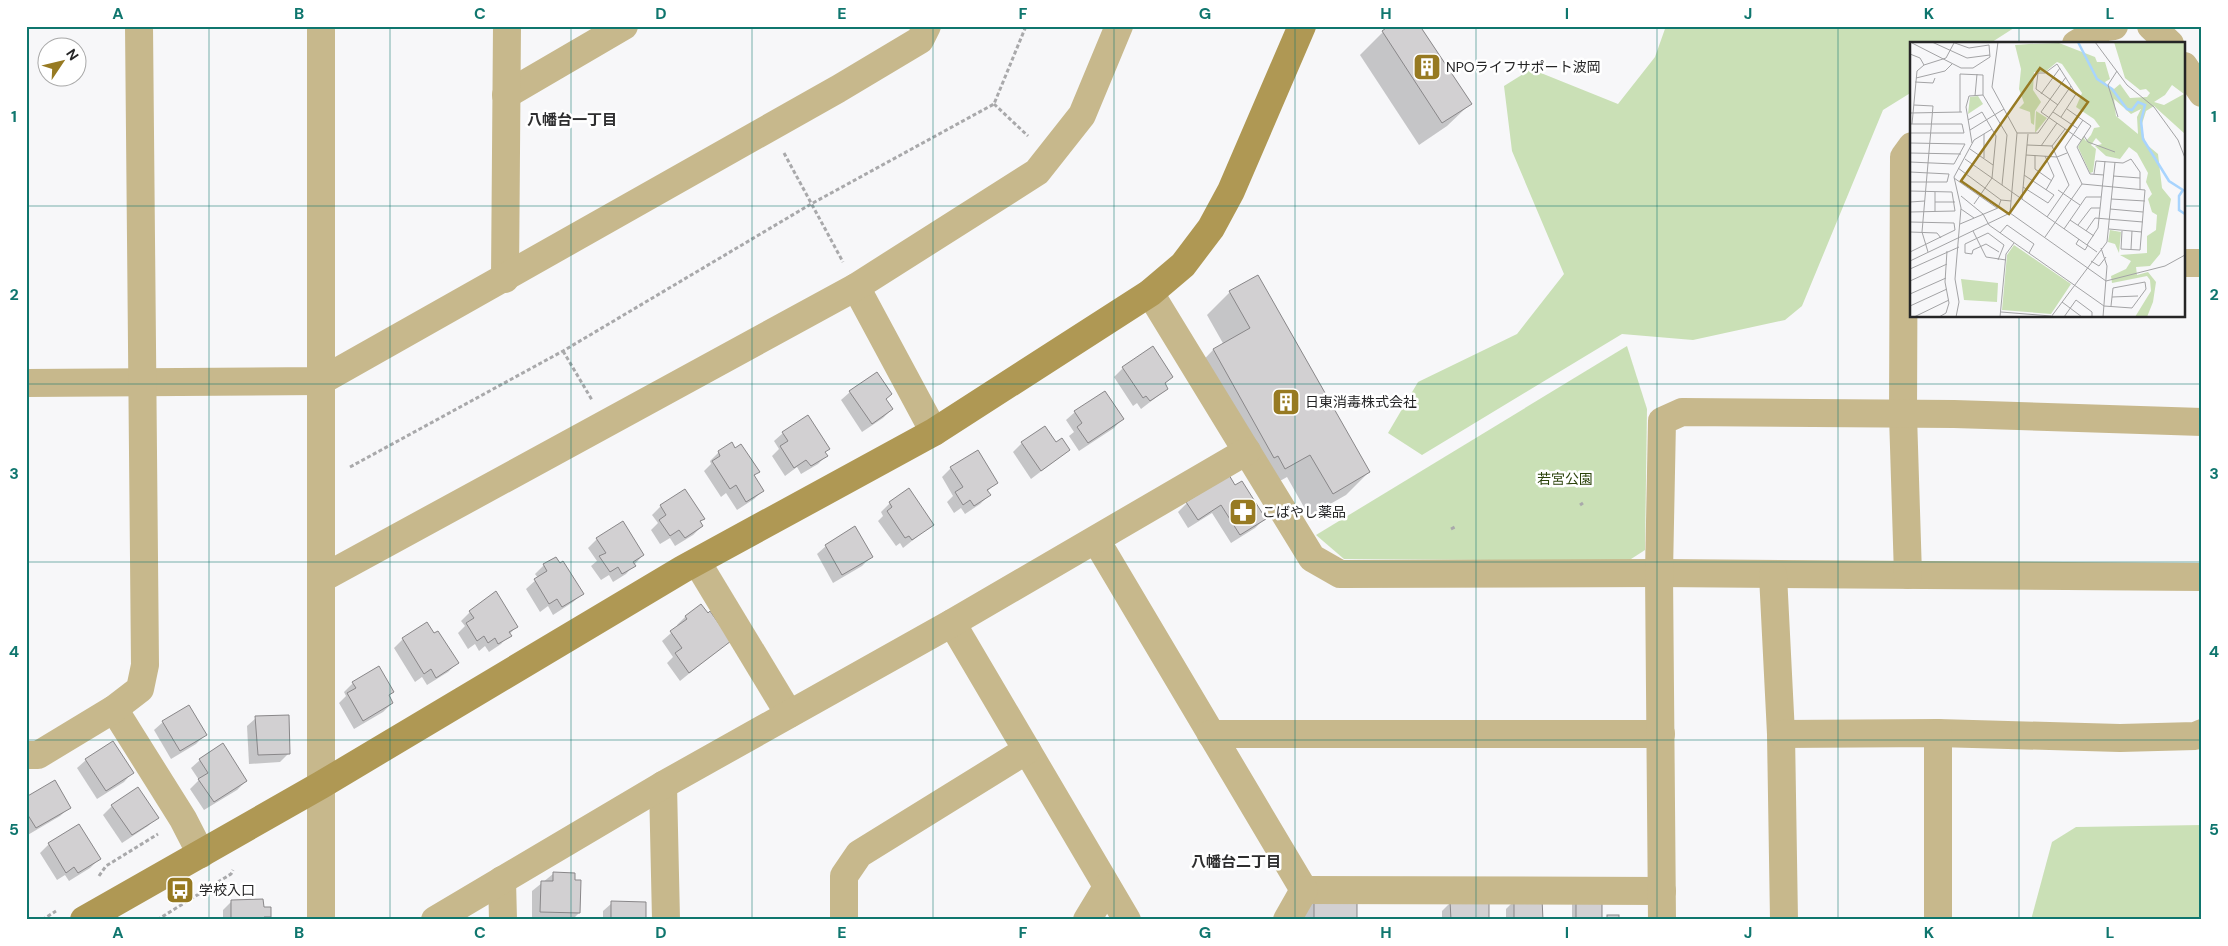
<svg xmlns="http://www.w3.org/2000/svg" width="2228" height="946" viewBox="0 0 2228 946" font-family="'DM Sans','Noto Sans JP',sans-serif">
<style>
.green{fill:#cae0b6}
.shadow{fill:#0003}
.building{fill:#d2d0d2;stroke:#898789}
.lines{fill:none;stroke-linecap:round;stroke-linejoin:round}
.path{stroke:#a9a9ab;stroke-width:3;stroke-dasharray:4 2.5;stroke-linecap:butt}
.street{stroke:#c7b88c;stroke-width:28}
.secondary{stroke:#af9854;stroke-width:28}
.grid{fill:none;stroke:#0f766e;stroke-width:1;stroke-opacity:0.55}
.labels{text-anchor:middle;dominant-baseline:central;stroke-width:5;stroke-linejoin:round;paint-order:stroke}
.poi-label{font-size:14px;fill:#252526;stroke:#fff;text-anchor:start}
.park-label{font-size:14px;fill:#2b420a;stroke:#fff}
.neighbourhood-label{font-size:15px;font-weight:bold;fill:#2e2e2f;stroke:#fff}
.inset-river{fill:none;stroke:#a8d4fe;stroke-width:2.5}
.inset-road{fill:none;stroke:#a3a3a5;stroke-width:1}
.view{fill:#977a22;fill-opacity:0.15;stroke:#977a22;stroke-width:2.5}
.inset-edge{fill:none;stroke:#252526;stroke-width:2.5}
.neatline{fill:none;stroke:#0f766e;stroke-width:2}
.grid-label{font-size:16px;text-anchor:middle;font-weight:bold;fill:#0f766e}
</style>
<rect width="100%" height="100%" fill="#f7f7f9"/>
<g class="green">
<polygon points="1666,26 2017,26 1989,44 1912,44 1912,92 1883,110 1802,306 1785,320 1693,340 1622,334 1422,455 1388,433 1418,382 1517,334 1564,274 1512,151 1504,86 1531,69 1618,104 1655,57"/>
<polygon points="1627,346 1647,409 1645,550 1628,561 1344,559 1316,535"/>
<polygon points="2202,825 2202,920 2031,920 2052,842 2076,827"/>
</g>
<g class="shadow">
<polygon points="1383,32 1470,104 1447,126 1419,145 1360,55"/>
<polygon points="1257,277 1369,472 1346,495 1309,516 1287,477 1262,491 1191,373 1213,350 1224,345 1207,315 1230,292"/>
<polygon points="1152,348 1172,377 1164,384 1167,389 1141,409 1137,403 1133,406 1114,377 1123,368"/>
<polygon points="850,392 885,400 892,409 883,418 862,432 841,400"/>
<polygon points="1075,412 1122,419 1114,428 1079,451 1069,436 1074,432 1066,420"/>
<polygon points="783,433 829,449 824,453 826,456 818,464 801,474 797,467 785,476 772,456 779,449 774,441"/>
<polygon points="1022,443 1056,443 1069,450 1031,479 1013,452"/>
<polygon points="735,450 758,472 753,477 763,490 754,499 737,510 726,493 721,497 704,471 711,464 710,461 719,452"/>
<polygon points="951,468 996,482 987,492 989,495 980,504 965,514 961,508 954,513 947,502 953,496 942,477"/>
<polygon points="1235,487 1264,519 1255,528 1231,543 1212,513 1188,528 1178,512 1187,503"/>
<polygon points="909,490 933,524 903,548 900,543 896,546 878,521 883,516 881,512 890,503"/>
<polygon points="661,506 703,518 699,522 702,526 693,535 675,546 670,538 660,544 651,530 658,523 652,515"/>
<polygon points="597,539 643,555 626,574 613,582 609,575 601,580 591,566 597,561 588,548"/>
<polygon points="826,546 871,557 862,566 833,583 817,554"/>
<polygon points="544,565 582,594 573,602 553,615 548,606 540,612 526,589 538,578 535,574"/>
<polygon points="470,612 516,627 501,644 489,652 485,646 479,651 475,644 468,649 458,633 465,626 461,621"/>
<polygon points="686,616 729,641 680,681 667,663 673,657 662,641 678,627 677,625"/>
<polygon points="427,624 457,663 448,672 427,685 422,677 415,682 394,648 403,639"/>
<polygon points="379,667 393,691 388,696 392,703 383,712 354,729 339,703 346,696 344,692 353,683"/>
<polygon points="256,718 289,753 280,762 249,764 247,726"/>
<polygon points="163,722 205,735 196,744 171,759 154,730"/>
<polygon points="86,760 132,773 124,782 97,799 77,768"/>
<polygon points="200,760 246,781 237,790 204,810 190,789 199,780 191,768"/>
<polygon points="26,799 69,808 60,816 26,836"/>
<polygon points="112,806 157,817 148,826 122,843 103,815"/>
<polygon points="79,826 99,859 90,868 69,881 65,875 57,880 40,853 49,844"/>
<polygon points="553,874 579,913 572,920 532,920 532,891"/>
<polygon points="1314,899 1355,920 1305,920 1305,908"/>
<polygon points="1515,900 1541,920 1506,920 1506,909"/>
<polygon points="232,901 262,908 270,916 266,920 223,920 223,910"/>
<polygon points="1572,901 1601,920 1572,920"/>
<polygon points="1451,902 1488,920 1442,920 1442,911"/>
<polygon points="612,903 644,920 603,920 603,911"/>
</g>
<g class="building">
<polygon points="1389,26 1420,26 1472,104 1442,123 1382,31"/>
<polygon points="1258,275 1370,472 1333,494 1310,455 1285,469 1278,456 1274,458 1213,349 1250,328 1229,291"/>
<polygon points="1153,346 1173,377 1165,383 1168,389 1150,401 1146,396 1143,398 1122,367"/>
<polygon points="877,372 892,394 886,399 893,409 872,424 849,391"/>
<polygon points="1105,391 1124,419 1088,443 1077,427 1082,423 1074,411"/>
<polygon points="808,415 830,449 825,452 828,456 811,466 806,460 794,468 780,446 788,441 782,432"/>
<polygon points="1045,426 1056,442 1062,438 1070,450 1041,471 1021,442"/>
<polygon points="732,442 735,448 741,444 760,472 754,475 764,491 746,502 736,485 730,489 712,461 720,456 718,451"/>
<polygon points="978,450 998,483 987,490 991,495 974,506 970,500 963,505 955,492 963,487 950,467"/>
<polygon points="1229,475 1235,485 1242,481 1266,519 1240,535 1221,505 1198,520 1186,502"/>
<polygon points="909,488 934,525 912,540 909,536 905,538 887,511 892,507 889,502"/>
<polygon points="685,489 705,519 700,521 703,526 685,538 679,530 670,536 659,520 666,515 660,505"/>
<polygon points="623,521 644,555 633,562 636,566 622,574 618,567 610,572 599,556 606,553 596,538"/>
<polygon points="855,526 873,557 842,575 825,545"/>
<polygon points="556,557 560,563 563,561 584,594 562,607 557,599 549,604 534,579 547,571 543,564"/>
<polygon points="496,591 518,627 509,632 512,636 498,644 495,638 488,643 484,636 477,641 466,623 474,618 469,611"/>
<polygon points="701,604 708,613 710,611 731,641 689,673 675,653 682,648 670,631 687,619 685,616"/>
<polygon points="427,622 434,633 438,631 459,663 436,678 431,669 424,674 402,638"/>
<polygon points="379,666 394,692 389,695 393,703 363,721 347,693 356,688 352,682"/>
<polygon points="189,705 207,735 180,751 162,721"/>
<polygon points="289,715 290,754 258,755 255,716"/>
<polygon points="113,741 134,773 106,791 85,759"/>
<polygon points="223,743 247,781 214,802 198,779 208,773 199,759"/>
<polygon points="55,780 71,808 36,828 26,812 26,797"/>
<polygon points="138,787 159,818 132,835 111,805"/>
<polygon points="79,824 101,859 78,873 74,867 66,873 48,843"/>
<polygon points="553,872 575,873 575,880 581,880 580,913 540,912 541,881 553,881"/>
<rect x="1576" y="895" width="26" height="25"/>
<rect x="1314" y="898" width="43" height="22"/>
<polygon points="263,899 264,907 271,907 271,917 264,917 264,920 231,920 231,900"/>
<polygon points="1514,899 1542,899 1543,920 1514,920"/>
<polygon points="611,901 646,902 646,920 611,920"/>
<polygon points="1450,901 1489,901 1489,920 1451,920"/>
<rect x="1607" y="915" width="12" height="5"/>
</g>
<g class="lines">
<g class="path">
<polyline points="994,104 1028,136"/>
<polyline points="784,153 843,262"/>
<polyline points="563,351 592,400"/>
<polyline points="350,467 563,351 811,204 994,104 1026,26"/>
<polyline points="1580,505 1583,503"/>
<polyline points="1451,529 1455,527"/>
<polyline points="99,876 106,866 158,834"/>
<polyline points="42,920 56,911"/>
<polyline points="157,920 231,874 233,870"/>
</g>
<g class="street">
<polyline points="2151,26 2170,44"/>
<polyline points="2076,44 2105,27 2114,26"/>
<polyline points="2184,66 2202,93"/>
<polyline points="506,95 624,26"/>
<polyline points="2184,263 2202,263"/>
<polyline points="505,279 507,26"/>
<polyline points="856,287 934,432"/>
<polyline points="1150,293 1312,558 1340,574 1659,573 2202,577"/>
<polyline points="26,383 321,381 838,89 920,40 927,26"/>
<polyline points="1096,540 1304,890"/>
<polyline points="697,562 789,714"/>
<polyline points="1773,575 1781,734 1784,920"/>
<polyline points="1908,575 1903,415 1904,157 1912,146"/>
<polyline points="321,579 856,287 1037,172 1082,115 1119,26"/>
<polyline points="952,623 1127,920"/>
<polyline points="114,709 183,819 201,854"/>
<polyline points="1211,734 1661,734"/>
<polyline points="1781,734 1938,733 2120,738 2195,736 2202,733"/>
<polyline points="26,755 38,755 114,709 140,689 145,665 139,26"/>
<polyline points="663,785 666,920"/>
<polyline points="502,880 503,920"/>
<polyline points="1304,890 1662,891"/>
<polyline points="321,920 321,26"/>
<polyline points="435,920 663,785 952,623 1247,451"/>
<polyline points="844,920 844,876 859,854 1027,750"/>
<polyline points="1087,920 1107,887"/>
<polyline points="1287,920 1304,890"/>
<polyline points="1662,920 1659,573 1662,421 1682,412 1954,414 2202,422"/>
<polyline points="1938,920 1938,733"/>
</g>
<polyline class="secondary" points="84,920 321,785 683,569 934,432 1150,293 1183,265 1211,228 1231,191 1302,26"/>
</g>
<path class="grid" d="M209 26V920M390 26V920M571 26V920M752 26V920M933 26V920M1114 26V920M1295 26V920M1476 26V920M1657 26V920M1838 26V920M2019 26V44M26 206H1912M2184 206H2202M2019 316V920M26 384H2202M26 562H2202M26 740H2202"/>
<defs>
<symbol id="building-square" viewBox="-11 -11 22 22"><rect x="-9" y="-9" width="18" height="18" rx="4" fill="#977a22" stroke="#fff"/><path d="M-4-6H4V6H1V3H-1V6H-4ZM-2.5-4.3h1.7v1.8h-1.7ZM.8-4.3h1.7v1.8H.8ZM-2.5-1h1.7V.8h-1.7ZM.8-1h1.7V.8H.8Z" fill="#fff"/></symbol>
<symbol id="pharmacy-square" viewBox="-11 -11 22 22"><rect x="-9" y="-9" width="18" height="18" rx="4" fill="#977a22" stroke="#fff"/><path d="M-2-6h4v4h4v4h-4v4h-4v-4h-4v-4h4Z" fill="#fff"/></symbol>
<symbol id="bus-square" viewBox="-11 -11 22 22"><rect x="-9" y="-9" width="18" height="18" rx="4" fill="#977a22" stroke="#fff"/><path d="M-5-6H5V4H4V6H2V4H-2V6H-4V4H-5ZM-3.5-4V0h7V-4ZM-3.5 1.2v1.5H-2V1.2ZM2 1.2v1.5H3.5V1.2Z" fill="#fff"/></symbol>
</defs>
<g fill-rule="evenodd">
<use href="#building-square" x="1411" y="51" width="32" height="32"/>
<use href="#building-square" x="1270" y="386" width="32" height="32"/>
<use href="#pharmacy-square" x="1227" y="496" width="32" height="32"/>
<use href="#bus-square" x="164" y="874" width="32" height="32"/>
</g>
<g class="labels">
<g class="poi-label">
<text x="1446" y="67">NPOライフサポート波岡</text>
<text x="1305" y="402">日東消毒株式会社</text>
<text x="1262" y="512">こばやし薬品</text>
<text x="199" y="890">学校入口</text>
</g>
<g class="park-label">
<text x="1565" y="479">若宮公園</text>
</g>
<g class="neighbourhood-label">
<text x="572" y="120">八幡台一丁目</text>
<text x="1236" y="862">八幡台二丁目</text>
</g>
</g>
<g transform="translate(1910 42)">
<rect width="275" height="275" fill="#f7f7f9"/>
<path d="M204 0H275V92L244 64 236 69 231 85 236 102 248 112 252 146 261 157 250 212 240 224 226 225 227 233 238 230 246 240 243 260 237 275H225L241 249 240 238 237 234 202 241 201 234 216 227 221 219 210 213 237 211V194L246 188 247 173 242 170 238 157 242 152 236 140 238 131 227 111 219 105 210 117 196 114 185 104 192 102 186 96 181 103 186 107 183 130 180 131 168 105 173 95 176 99 181 93 184 86 190 85 184 77 166 65 172 51 152 22 147 20 135 30H124L123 48 131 60 125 69 124 83 121 81 120 70 109 66 114 61 109 47 111 27 105 3 119 2 149 1 185 15 187 20H195L200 37 195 40 197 43 204 47 210 42 220 56 237 55 240 51 236 47 230 48 215 36ZM262 43 274 52 254 63 244 60 255 53ZM204 57 221 72 231 67 227 75 228 92 206 74ZM68 54 73 62 58 72 60 55ZM126 69 137 76 125 91ZM200 188 211 190 209 211 205 202 198 200ZM104 203 161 242 141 272 92 268 97 213ZM51 237 88 241 87 260 54 258Z" fill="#cae0b6" fill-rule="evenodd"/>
<path class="inset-river" d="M168 0 187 37 202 47 217 67 222 68 228 60 235 63 231 79 233 97 259 139 273 148 269 154V168L275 172"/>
<path class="inset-road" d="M22 0 57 16 80 13M88 0 82 45 107 91 100 171M185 0 217 43 244 65 268 98 275 116M2 1 51 26H63L80 15 79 3 59 6 42 0M0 12 10 16 14 23M207 29 198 43 208 75M156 35 131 70 171 98M6 36 35 29 42 22M5 40 23 41 25 36M131 52 150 26M65 54 67 32M4 63 23 64 12 190 18 210M148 63 126 47 128 31H135L147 22 166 52 151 75M157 67 181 84 167 105 180 132 194 133M50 70V32L73 33V53L97 93 92 143M143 70 167 86M0 71 52 70M58 78 72 70 86 94 82 136 64 162M0 82H52L54 91H0M2 82 7 29 14 23 36 16 44 1M60 88 94 67M107 91H128L161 44M74 92V116M174 94 178 100 205 110M0 101 55 102 44 122 0 120M62 101 56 65 59 54 73 53M117 103 142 104M131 104 147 81M142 104 155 87M60 107 83 123M0 111 51 112M116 113 147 115 157 111M125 113V127L142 139M135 114 144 134 136 148M55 117 187 210M48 126 91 158 101 159M0 130 39 132 37 140H0M184 132 186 119 213 121 221 117 230 130V147M203 134 230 136M44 136 87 166M172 142 155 105 173 78M113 145 138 161 144 153 114 133M148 148 170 163M0 149 42 150 45 169 0 170M51 154 73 172M112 157 118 92M201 157 235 159M0 160 15 159M25 160H45M51 167 64 176M200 167 233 170M25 170V150M100 171 196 239M73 172 79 183 194 264 222 266 236 247 235 240 203 246 201 264M137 175 159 143 142 104M160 178 184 194M0 180 44 181 45 188 0 210M50 182 88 166 91 158M168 183 181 166H190M154 187 176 155H191M199 187 232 190M63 189 76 215 96 218M176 189 185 176 233 180M0 190 27 191 31 196M90 191 97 183 124 202 119 211M135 195 172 142 235 148 230 208 211 207 212 189M169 197 166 202 175 208 178 203M177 203 188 186 195 119M191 206 197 224 193 275M221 207 222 189M88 218 94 203 78 191 55 202V211L62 212 63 208 76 202 89 210M0 219 100 171M181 219 189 224 196 215M0 227 49 205M0 239 37 222M196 239 255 224 275 213M0 252 36 236M202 255 228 254M152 260 172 275M0 264 37 247M91 270 141 274M4 275 39 258M29 275 36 271 39 261 35 240 37 209M46 275 49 260 45 237 51 166 44 135 64 98 82 87M90 275 96 212 104 201M141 275 197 200 205 120M154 275 166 258 182 270V275"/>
<path class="view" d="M130 26 178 60 99 172 51 139Z"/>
<rect width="275" height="275" class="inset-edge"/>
</g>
<rect width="2228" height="946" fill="none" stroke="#ffffff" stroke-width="55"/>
<g transform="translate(62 62) rotate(55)"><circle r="24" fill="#ffffff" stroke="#a8a8a8"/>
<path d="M0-4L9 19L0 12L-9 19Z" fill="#977a22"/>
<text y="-8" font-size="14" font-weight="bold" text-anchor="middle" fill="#252526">N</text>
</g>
<rect x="28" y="28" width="2172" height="890" class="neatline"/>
<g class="grid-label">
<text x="118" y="19">A</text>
<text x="299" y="19">B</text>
<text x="480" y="19">C</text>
<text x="661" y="19">D</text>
<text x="842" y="19">E</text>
<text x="1023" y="19">F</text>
<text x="1205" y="19">G</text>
<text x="1386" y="19">H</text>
<text x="1567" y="19">I</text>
<text x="1748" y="19">J</text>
<text x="1929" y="19">K</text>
<text x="2110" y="19">L</text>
<text x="14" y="122">1</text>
<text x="2214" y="122">1</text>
<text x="14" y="300">2</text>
<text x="2214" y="300">2</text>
<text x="14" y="479">3</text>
<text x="2214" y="479">3</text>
<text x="14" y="657">4</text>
<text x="2214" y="657">4</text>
<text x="14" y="835">5</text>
<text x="2214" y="835">5</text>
<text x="118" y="938">A</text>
<text x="299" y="938">B</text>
<text x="480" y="938">C</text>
<text x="661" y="938">D</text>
<text x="842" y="938">E</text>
<text x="1023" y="938">F</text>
<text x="1205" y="938">G</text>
<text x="1386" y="938">H</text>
<text x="1567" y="938">I</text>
<text x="1748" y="938">J</text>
<text x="1929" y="938">K</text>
<text x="2110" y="938">L</text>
</g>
</svg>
